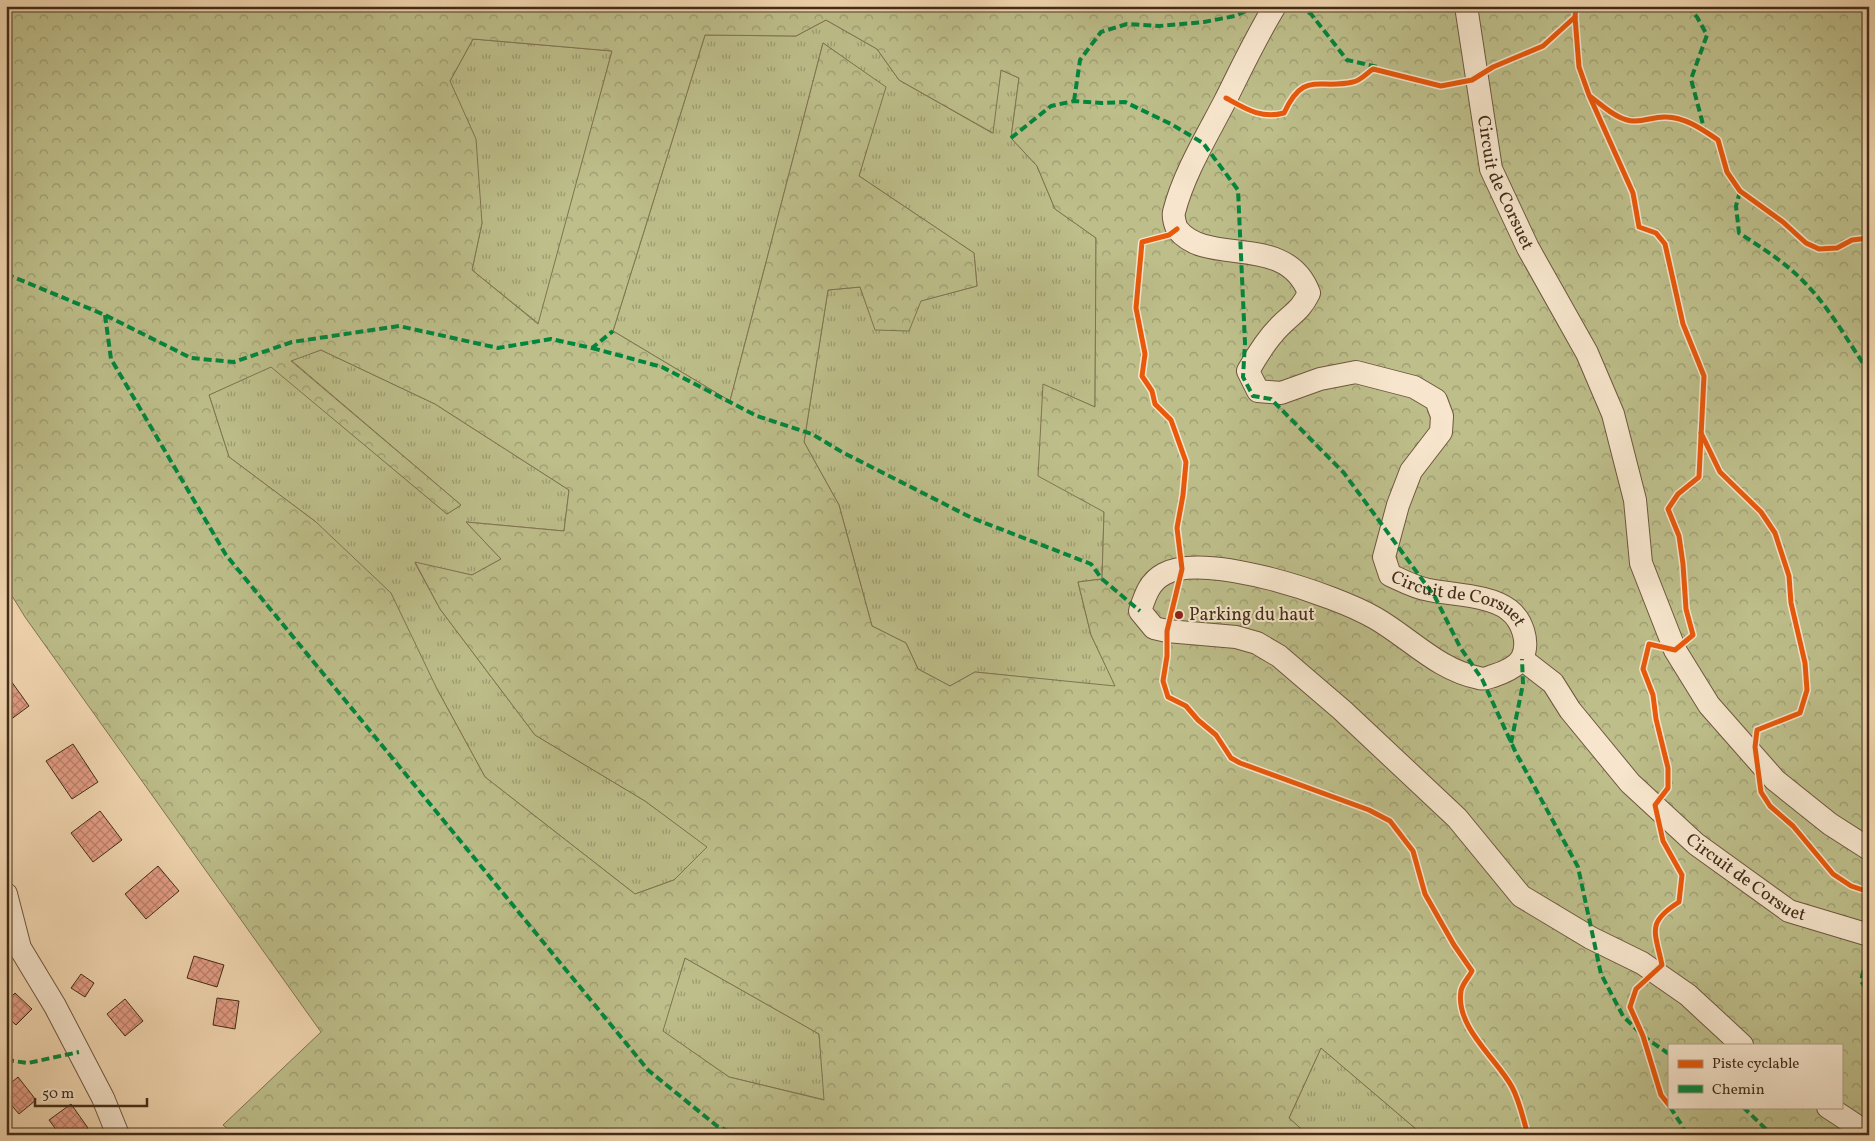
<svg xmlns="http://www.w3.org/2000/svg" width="1875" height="1141" viewBox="0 0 1875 1141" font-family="Vollkorn,serif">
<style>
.grass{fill:url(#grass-tufts);stroke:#807552}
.forest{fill:url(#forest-crowns);stroke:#807552;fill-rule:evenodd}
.building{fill:url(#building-cross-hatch);stroke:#422c19}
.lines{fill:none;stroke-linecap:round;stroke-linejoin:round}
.minor-casing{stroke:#6e573f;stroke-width:24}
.minor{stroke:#f7e6cd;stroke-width:22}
.quiet{stroke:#00873e;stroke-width:4;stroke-dasharray:8 4;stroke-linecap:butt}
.cycleway-casing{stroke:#f7e6cd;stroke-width:8}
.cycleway{stroke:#e8590c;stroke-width:5}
.poi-dot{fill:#8f2418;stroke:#f7e6cd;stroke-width:2}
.labels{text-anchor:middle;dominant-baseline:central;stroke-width:4;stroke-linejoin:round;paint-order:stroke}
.street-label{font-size:18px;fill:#422c19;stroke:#f7e6cd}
.poi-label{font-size:18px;fill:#422c19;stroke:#f7e6cd;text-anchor:start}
</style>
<defs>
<pattern id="grass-tufts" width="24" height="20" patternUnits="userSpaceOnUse" patternTransform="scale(1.25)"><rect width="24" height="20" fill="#bdbe8a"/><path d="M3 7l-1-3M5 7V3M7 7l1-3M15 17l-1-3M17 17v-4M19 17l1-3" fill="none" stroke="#9b9b70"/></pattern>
<pattern id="forest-crowns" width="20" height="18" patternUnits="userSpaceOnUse" patternTransform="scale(1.25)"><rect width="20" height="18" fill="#bdbe8a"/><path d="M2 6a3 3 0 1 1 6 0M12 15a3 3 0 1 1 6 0" fill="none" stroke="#9b9b70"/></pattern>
<pattern id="building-cross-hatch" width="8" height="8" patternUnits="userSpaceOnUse" patternTransform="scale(1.25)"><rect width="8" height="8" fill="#e59e87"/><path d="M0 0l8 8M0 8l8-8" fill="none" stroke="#bb816e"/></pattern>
</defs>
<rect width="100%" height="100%" fill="#f3d8b2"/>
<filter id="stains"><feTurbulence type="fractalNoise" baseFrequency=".004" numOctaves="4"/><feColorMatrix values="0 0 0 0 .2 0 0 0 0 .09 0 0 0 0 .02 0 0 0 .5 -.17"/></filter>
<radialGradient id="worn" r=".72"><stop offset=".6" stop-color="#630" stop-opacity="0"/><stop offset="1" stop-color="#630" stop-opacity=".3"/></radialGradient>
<g class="grass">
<polygon points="826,20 877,49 899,80 992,133 1001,70 1019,78 1011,138 1037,166 1055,209 1096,238 1095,407 1044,385 1104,512 1102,579 1078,582 1091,635 1116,687 975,672 950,686 918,669 906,643 872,626 839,505 804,442 828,290 860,287 876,330 920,301 977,286 974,253 859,176 885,87 823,43 730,401 613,331 705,35 796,36"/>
<polygon points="473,39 612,51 539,324 472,270 482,223 450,81"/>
<polygon points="321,350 435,404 569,490 564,531 466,522 501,559 472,575 415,563 440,609 535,735 645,801 708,847 674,880 635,894 485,777 437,689 316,522 229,457 209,395 271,366 447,514 461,505 291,360"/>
<polygon points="685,958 819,1034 825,1100 729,1077 662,1031"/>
<polygon points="1321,1048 1423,1135 1308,1135 1289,1118"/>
</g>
<path class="forest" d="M6 6H1869V1135H1423L1321 1048 1289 1118 1308 1135H235L223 1125 321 1032 25 617 6 586ZM826 20 877 49 899 80 993 133 1001 70 1019 78 1011 138 1037 166 1055 209 1096 238 1095 407 1043 384 1038 476 1104 512 1102 579 1078 582 1091 635 1115 686 975 672 950 686 918 669 906 643 872 626 839 505 804 442 828 290 860 287 875 330 909 331 921 301 977 286 974 253 859 176 886 87 823 43 730 401 613 331 705 35 796 36ZM473 39 612 51 538 324 472 270 482 223 476 139 450 81ZM321 350 435 404 569 490 564 531 466 522 501 559 472 575 415 562 440 609 535 735 645 801 707 847 674 880 635 894 485 777 437 689 391 593 316 522 229 457 209 395 271 367 447 514 461 505 291 361ZM685 958 819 1034 824 1100 729 1077 663 1031ZM1669 1045H1841V1107H1669Z"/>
<g class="building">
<polygon points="6,674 29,706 6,723"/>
<polygon points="73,744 98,782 72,799 46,761"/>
<polygon points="100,811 122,840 93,862 71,833"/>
<polygon points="158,866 179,891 146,919 125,894"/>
<polygon points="194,956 224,965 217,987 187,978"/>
<polygon points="81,974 94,983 85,997 71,988"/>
<polygon points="15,993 32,1009 16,1025 6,1016 6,1002"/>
<polygon points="217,998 239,1001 235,1029 213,1025"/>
<polygon points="125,999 143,1021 125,1036 107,1014"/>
<polygon points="18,1077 36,1100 19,1114 6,1099 6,1087"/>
<polygon points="71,1104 88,1128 79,1135 60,1135 49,1120"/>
</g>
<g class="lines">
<defs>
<g id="minor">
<path id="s1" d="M1275 6C1256 37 1241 69 1225 101 1207 136 1184 173 1174 212 1173 216 1175 226 1178 230 1208 267 1286 232 1309 293 1300 311 1294 312 1280 326 1267 339 1257 355 1248 371L1258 391 1281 393 1320 379 1356 372 1414 387 1436 400 1442 416 1441 432 1411 471 1398 505 1384 557 1390 575C1403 581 1416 588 1429 590 1453 595 1490 595 1509 610 1522 620 1530 642 1522 658 1517 667 1502 673 1493 676 1489 677 1484 680 1479 678 1438 670 1410 638 1375 618 1336 595 1205 551 1164 574 1149 582 1145 596 1140 611L1154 628 1167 631 1236 637 1257 643 1279 656 1342 710 1457 818 1521 896 1591 938 1642 963 1688 995 1742 1045"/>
<path id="s2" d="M1466 6 1491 169 1528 248 1587 353 1613 414 1635 500 1641 563 1675 650 1709 705 1775 780 1830 824 1869 849"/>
<path id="s3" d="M1522 659 1553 683 1570 710 1630 783 1696 844 1789 911 1869 935"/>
<polyline points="6,894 20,948 55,1006 103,1098 118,1135"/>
<polyline points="1828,1107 1869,1134"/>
</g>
</defs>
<use href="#minor" class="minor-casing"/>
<use href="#minor" class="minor"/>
<g class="quiet">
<polyline points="1298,6 1311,14 1347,60 1378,67"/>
<polyline points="1687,6 1697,17 1707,35 1691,79 1705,132"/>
<polyline points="1074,101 1080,60 1101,32 1127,24 1159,26 1204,22 1235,16 1257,6"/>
<polyline points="1011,138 1051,106 1074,101 1102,103 1125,102 1171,124 1203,143 1238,190 1245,343 1243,377 1253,396 1271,399 1344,473 1435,597 1460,647 1482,679 1516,753 1578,867 1601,974 1623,1016 1643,1036 1669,1054"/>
<path d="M1740 191 1736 206 1739 233C1762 248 1785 262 1804 282 1830 308 1848 342 1869 372"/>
<polyline points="6,274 105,315 191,358 234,362 292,342 399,326 498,348 551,339 592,348 613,331"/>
<polyline points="105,315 111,359 226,555 648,1070 717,1126 736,1135"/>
<polyline points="592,348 662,367 757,416 812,434 842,452 972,518 1091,564 1102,579 1140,611"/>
<polyline points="1511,743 1523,684 1522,659"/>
<polyline points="1869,947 1861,981 1869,993"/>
<polyline points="6,1060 28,1063 79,1052"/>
<polyline points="1670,1107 1683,1127 1685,1135"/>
<polyline points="1743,1107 1772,1135"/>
</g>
<defs>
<g id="cycleway">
<path d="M1576 6 1575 17 1579 67 1589 95 1633 193 1639 227 1656 233 1665 244 1683 324 1704 376 1699 477 1678 494 1668 509 1679 536 1683 564 1686 609 1693 635 1675 650 1649 644 1643 669 1653 695 1656 719 1668 768V788L1655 805 1663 841 1682 875 1679 902C1646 923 1655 931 1662 965L1636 989 1630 1007 1643 1036 1661 1095 1669 1105"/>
<path d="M1591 97C1602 105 1614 117 1627 120 1640 124 1653 116 1666 117 1685 117 1703 130 1718 140L1727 172 1740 191 1783 222 1806 243 1819 249 1837 248 1852 240 1869 238"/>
<path d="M1226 98C1246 109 1261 119 1284 113 1304 70 1318 90 1353 82 1360 81 1367 73 1373 69L1441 86 1472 80 1493 67 1543 46 1575 17"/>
<path d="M1177 229 1169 235 1142 242 1136 308 1145 354 1142 376 1152 391 1155 404 1171 420 1186 462 1183 495 1177 528 1182 569 1167 631V656L1163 681 1168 697 1186 706 1198 720 1216 735 1231 758 1240 763 1369 810 1390 821 1413 851 1425 894 1454 945 1472 971C1469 977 1462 984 1461 991 1455 1027 1497 1059 1512 1087 1520 1102 1523 1119 1528 1135"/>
<polyline points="1701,433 1720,472 1761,512 1775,533 1789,576 1791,603 1805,663 1807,690 1800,713 1757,730 1755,747 1761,792 1770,806 1793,826 1833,874 1851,886 1869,892"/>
</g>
</defs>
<use href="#cycleway" class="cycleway-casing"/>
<use href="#cycleway" class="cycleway"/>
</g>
<circle class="poi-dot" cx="1179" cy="615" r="5"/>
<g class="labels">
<g class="street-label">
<text stroke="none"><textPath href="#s2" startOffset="182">Circuit de Corsuet</textPath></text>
<text stroke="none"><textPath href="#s1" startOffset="975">Circuit de Corsuet</textPath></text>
<text stroke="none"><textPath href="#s3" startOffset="316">Circuit de Corsuet</textPath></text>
</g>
<g class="poi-label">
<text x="1189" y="615">Parking du haut</text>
</g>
</g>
<rect width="1875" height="1141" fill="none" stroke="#f3d8b2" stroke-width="25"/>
<rect x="8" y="8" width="1860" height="1126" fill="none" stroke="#422c19" stroke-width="2.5"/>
<rect x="12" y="12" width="1850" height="1116" fill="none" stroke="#422c19"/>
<rect x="1668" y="1044" width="175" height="65" fill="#f7e6cd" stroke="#af9c85"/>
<rect x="1678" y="1060" width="25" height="8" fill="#e8590c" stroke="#af9c85"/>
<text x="1712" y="1068" font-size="15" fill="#422c19">Piste cyclable</text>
<rect x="1678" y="1085" width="25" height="8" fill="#00873e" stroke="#af9c85"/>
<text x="1712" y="1094" font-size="15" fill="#422c19">Chemin</text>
<path d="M35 1098v8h112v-8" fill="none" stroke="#422c19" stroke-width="2.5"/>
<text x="42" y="1098" font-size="15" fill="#422c19" stroke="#f7e6cd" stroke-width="4" paint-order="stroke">50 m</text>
<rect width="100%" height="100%" filter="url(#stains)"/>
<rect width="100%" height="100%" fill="url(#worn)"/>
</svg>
